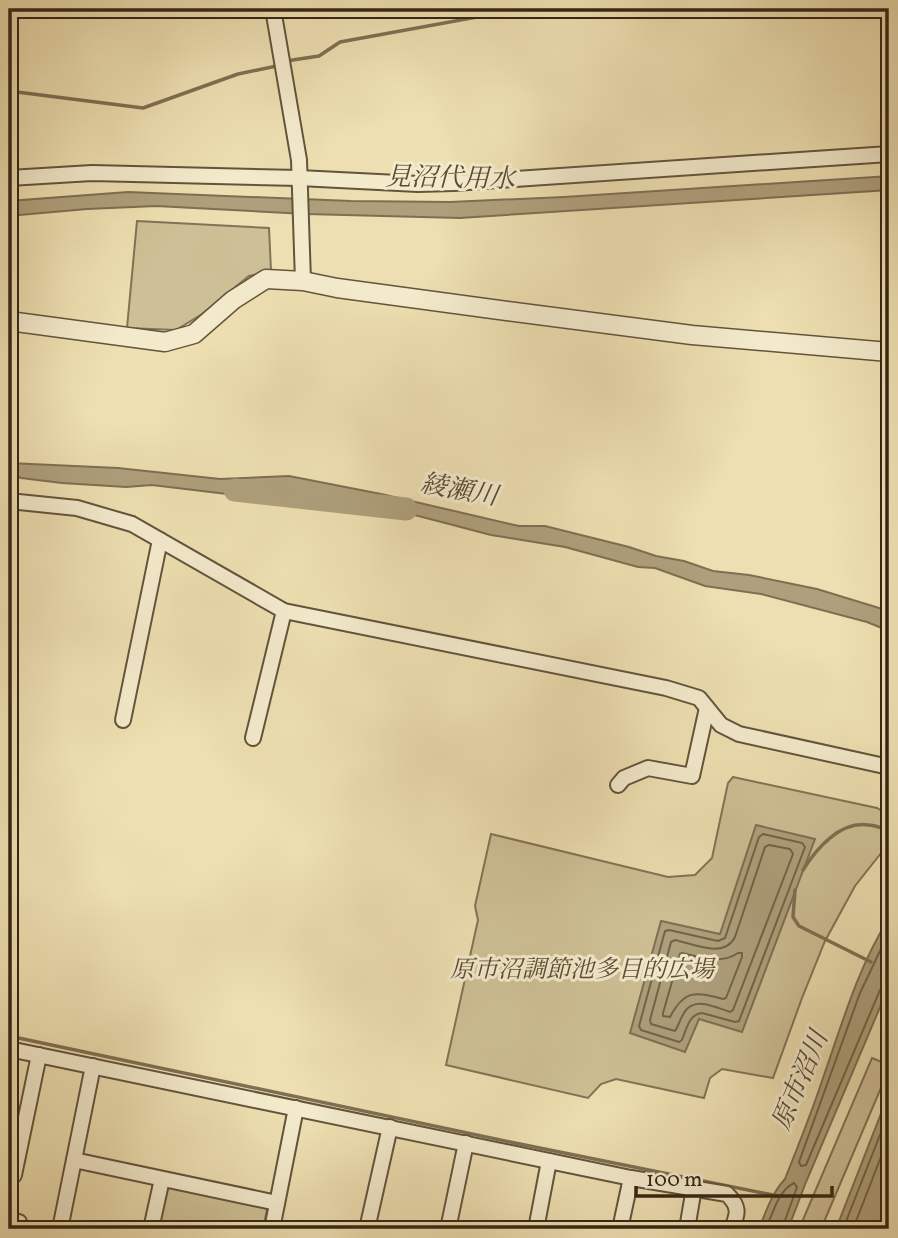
<svg xmlns="http://www.w3.org/2000/svg" width="898" height="1238" viewBox="0 0 898 1238" font-family="Vollkorn,'Noto Serif JP',serif">
<style>
.green{fill:#cec096;stroke:#827356;stroke-width:2}
.water{fill:#aea07c;stroke:#7e6f53;stroke-width:2}
.lines{fill:none;stroke-linecap:round;stroke-linejoin:round}
.shore{stroke:#726348;stroke-width:2}
.stream{stroke:#7e6f53;stroke-width:3.5}
.river{stroke:#aea07c;stroke-width:23}
.minor-casing{stroke:#63543c;stroke-width:18}
.tertiary-casing{stroke:#63543c;stroke-width:21}
.minor{stroke:#f3eacc;stroke-width:14}
.tertiary{stroke:#f3eacc;stroke-width:18}
.labels{text-anchor:middle;dominant-baseline:central;stroke-width:6;stroke-linejoin:round;paint-order:stroke}
.park-label{font-size:24px;font-style:italic;fill:#5b4c35;stroke:#f3eacc}
.water-label{font-size:26px;font-style:italic;fill:#594b34;stroke:#f3eacc}
</style>
<rect width="100%" height="100%" fill="#eddfb1"/>
<filter id="stains"><feTurbulence type="fractalNoise" baseFrequency=".00286" numOctaves="4"/><feColorMatrix values="0 0 0 0 .2 0 0 0 0 .09 0 0 0 0 .02 0 0 0 .5 -.17"/></filter>
<radialGradient id="worn" r=".72"><stop offset=".6" stop-color="#630" stop-opacity="0"/><stop offset="1" stop-color="#630" stop-opacity=".3"/></radialGradient>
<g class="green">
<polygon points="137,221 269,228 271,271 249,276 202,314 176,330 127,328"/>
<polygon points="733,777 877,808 889,815 889,843 855,886 825,941 802,998 773,1078 722,1069 710,1078 704,1098 616,1079 601,1084 588,1098 446,1065 478,920 475,906 491,834 668,877 695,875 712,858 728,783"/>
<polygon points="872,1058 889,1065 889,1069 821,1229 799,1229"/>
<polygon points="167,1185 268,1205 263,1229 158,1229"/>
</g>
<g class="water">
<polygon points="889,176 889,190 460,218 306,214 156,206 87,209 9,216 9,201 128,192 351,201 450,202 564,197"/>
<polygon points="9,463 118,468 220,479 289,476 381,494 519,526 545,526 629,547 656,556 684,561 713,571 749,575 817,589 889,611 889,631 867,622 761,594 705,586 655,568 638,567 565,547 491,535 407,513 355,501 315,496 227,494 152,485 126,487 62,483 21,478 9,473"/>
<polygon points="756,825 815,839 742,1032 699,1019 685,1052 630,1033 661,921 720,934"/>
<path d="M889 918V986L806 1182 788 1229H759C766 1211 772 1193 785 1179 798 1146 812 1112 823 1078 842 1024 858 967 889 918Z"/>
<polygon points="889,1093 889,1229 836,1229"/>
</g>
<g class="lines">
<g class="shore">
<path d="M763 834 802 843 805 847 739 1021 735 1022 702 1013C689 1014 686 1030 682 1040L679 1042 641 1030 639 1026 665 931 669 930 718 941 725 938 759 837Z"/>
<path d="M769 845 790 849 793 854 733 1010 730 1012C717 1008 697 997 686 1010 681 1016 679 1025 675 1031L651 1024 650 1020 671 942 675 940C694 944 724 959 735 937L765 847Z"/>
<polyline points="889,932 860,993 799,1162 801,1166 806,1165 880,990 884,986 889,986"/>
<path d="M738 953H742V957L726 998 723 999C696 991 684 990 670 1017L663 1016V1013L680 954 682 953C702 957 720 965 738 953Z"/>
<path d="M766 1229C773 1213 778 1191 794 1183L797 1187 782 1229"/>
<polyline points="843,1229 889,1112"/>
<polyline points="853,1229 889,1136"/>
</g>
<g class="stream">
<polyline points="286,61 319,56 340,42 521,9"/>
<polyline points="9,91 143,108 238,74 272,67 279,65"/>
<path d="M803 870C816 849 840 821 868 825 873 825 879 827 884 829"/>
<polyline points="795,890 793,917 799,926 871,962"/>
<polyline points="9,1036 515,1143 778,1196"/>
</g>
<polyline class="river" points="235,490 406,509"/>
<defs>
<g id="minor">
<polyline points="273,9 299,160 303,281"/>
<polyline points="9,178 92,173 299,178 418,184 454,183 889,154"/>
<polyline points="9,501 77,508 132,524 284,611 666,688 699,698 721,725 739,734 889,767"/>
<polyline points="123,720 160,540"/>
<polyline points="253,738 284,611"/>
<polyline points="618,785 624,778 648,768 692,776 707,708"/>
<path d="M9 1049 631 1178 727 1194C740 1207 738 1213 732 1229"/>
<polyline points="74,1160 277,1203"/>
<polyline points="9,1175 14,1175 39,1055"/>
<polyline points="9,1220 19,1222 17,1229"/>
<polyline points="60,1229 93,1066"/>
<polyline points="151,1229 162,1179"/>
<polyline points="272,1229 296,1108"/>
<polyline points="367,1229 390,1127"/>
<polyline points="448,1229 466,1143"/>
<polyline points="536,1229 549,1161"/>
<polyline points="620,1229 631,1178"/>
<polyline points="687,1229 694,1188"/>
</g>
<polyline id="tertiary" points="9,321 165,342 194,334 233,300 266,279 303,281 337,288 507,311 692,335 889,352"/>
</defs>
<use href="#minor" class="minor-casing"/>
<use href="#tertiary" class="tertiary-casing"/>
<use href="#minor" class="minor"/>
<use href="#tertiary" class="tertiary"/>
</g>
<g class="labels">
<g class="park-label">
<text x="582" y="971">原市沼調節池多目的広場</text>
</g>
<g class="water-label">
<text transform="translate(450 179) rotate(1)">見沼代用水</text>
<text transform="translate(459 491) rotate(10)">綾瀬川</text>
<text transform="translate(801 1081) rotate(-67)">原市沼川</text>
</g>
</g>
<rect width="898" height="1238" fill="none" stroke="#eddfb1" stroke-width="35"/>
<rect x="10" y="10" width="877" height="1217" fill="none" stroke="#352615" stroke-width="3.5"/>
<rect x="18" y="18" width="863" height="1203" fill="none" stroke="#352615" stroke-width="2"/>
<path d="M636 1186v10h196v-10" fill="none" stroke="#352615" stroke-width="3.5"/>
<text x="646" y="1186" font-size="21" fill="#352615" stroke="#f3eacc" stroke-width="5" paint-order="stroke">100 m</text>
<rect width="100%" height="100%" filter="url(#stains)"/>
<rect width="100%" height="100%" fill="url(#worn)"/>
</svg>
